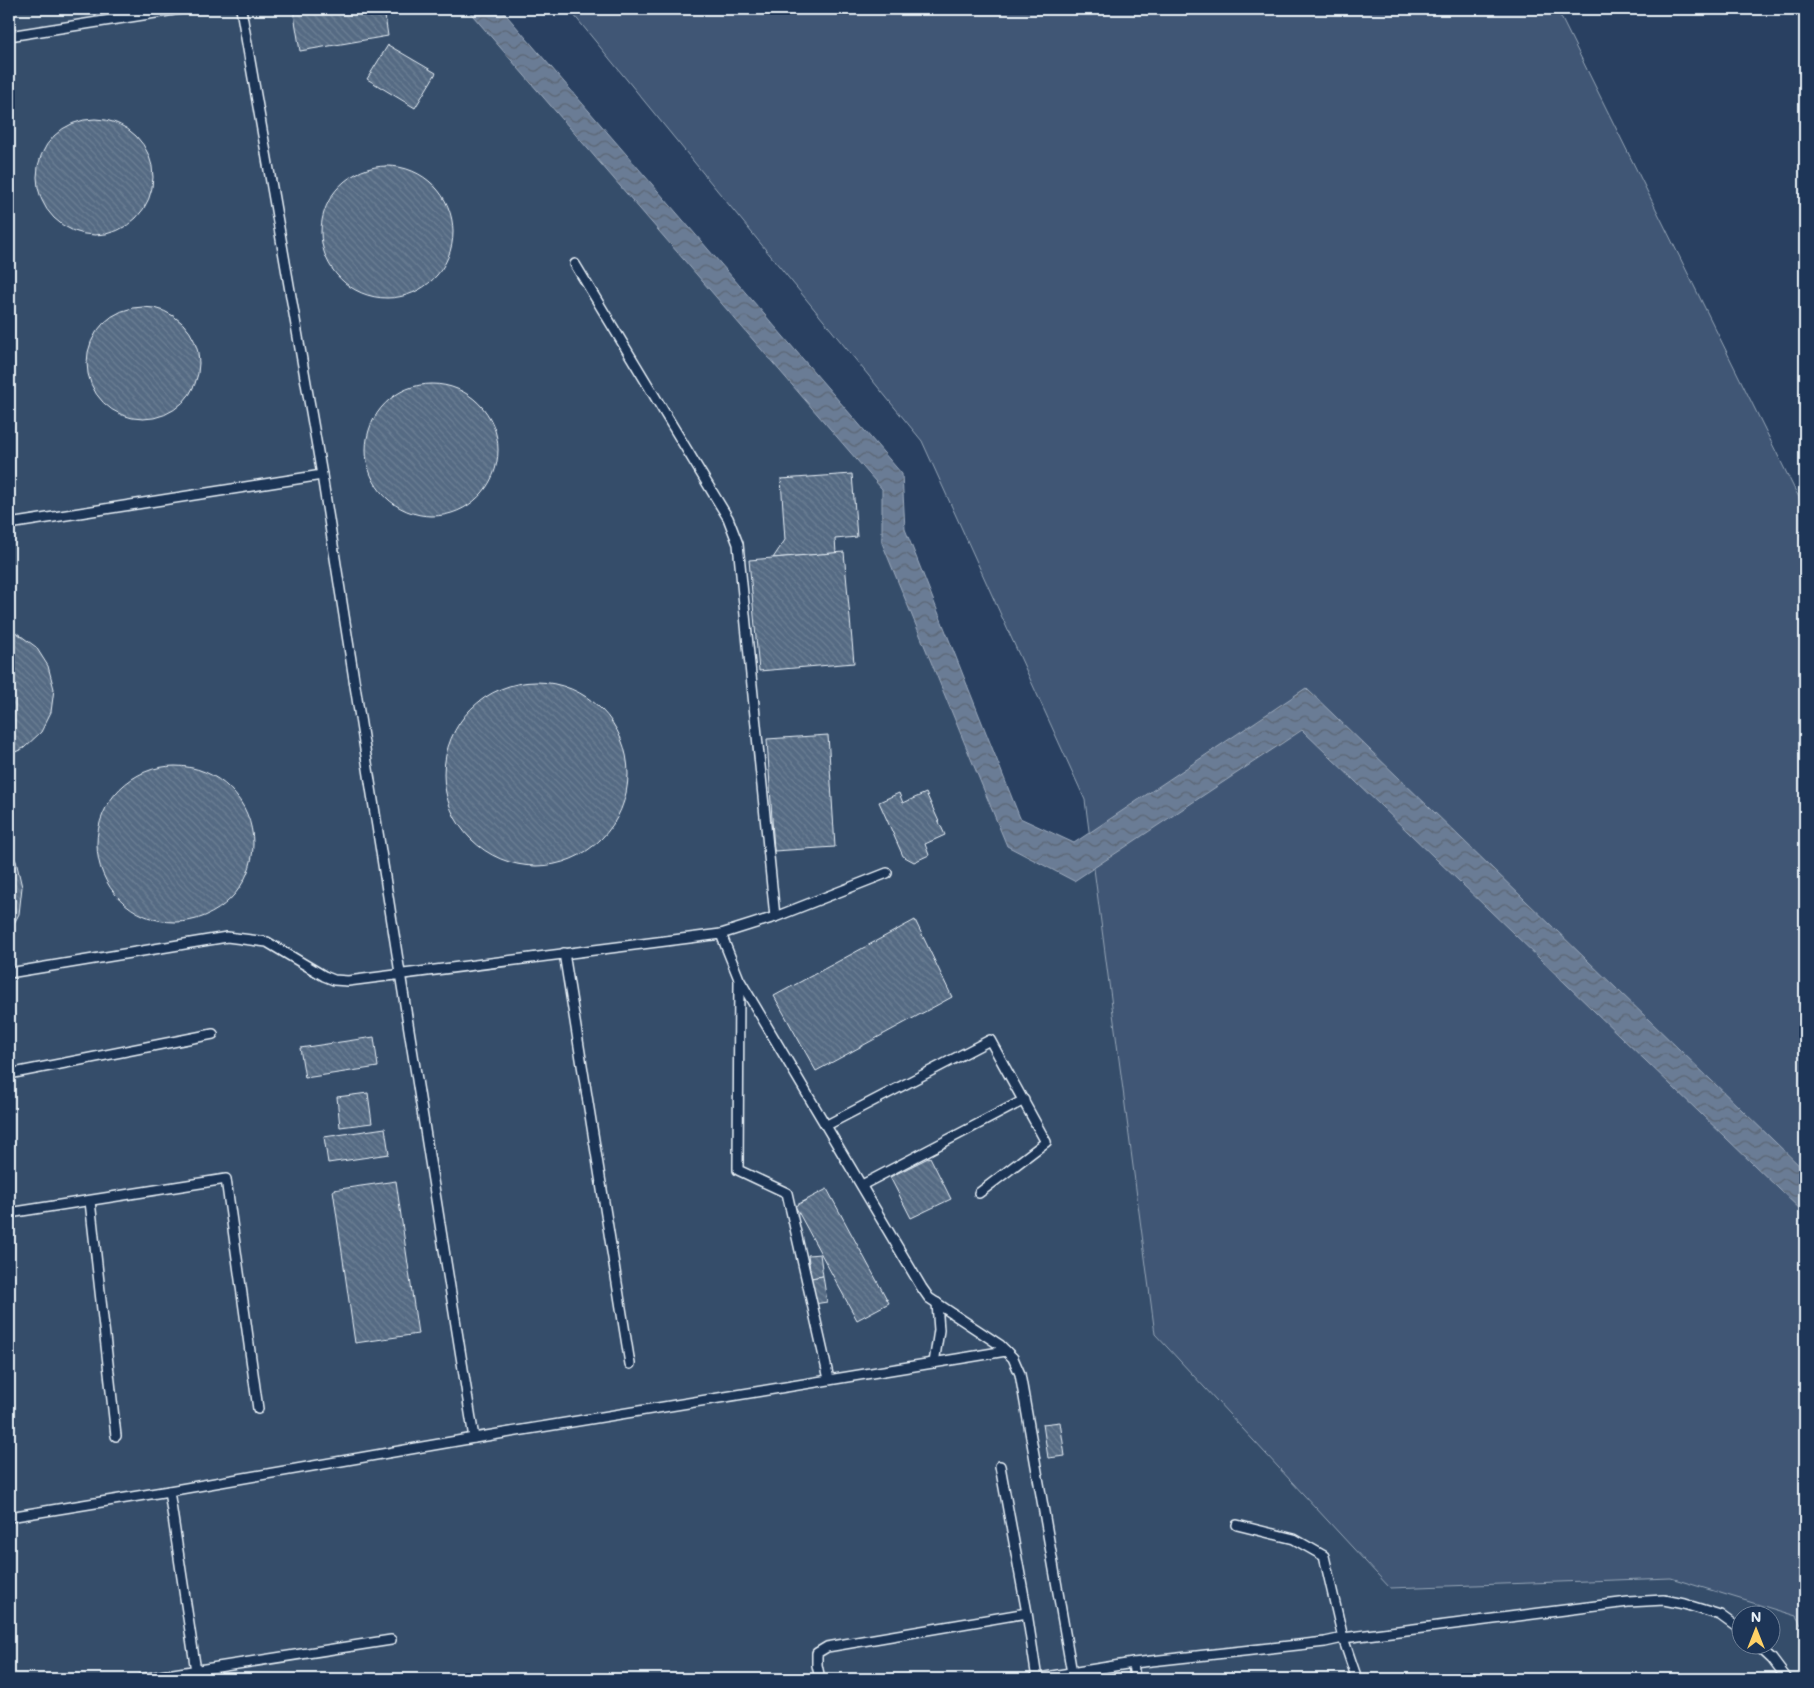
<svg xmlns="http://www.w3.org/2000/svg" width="1814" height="1688" viewBox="0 0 1814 1688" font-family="Mali,sans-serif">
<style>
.built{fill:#364d6b;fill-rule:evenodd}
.green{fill:#415774;stroke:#94a4b6}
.water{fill:url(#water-waves);stroke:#9dabbd}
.building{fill:url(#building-back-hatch);stroke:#e8f1f8}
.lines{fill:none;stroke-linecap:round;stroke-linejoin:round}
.service-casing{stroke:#e8f1f8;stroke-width:12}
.service{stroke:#1d3557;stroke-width:9}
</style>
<defs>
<pattern id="water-waves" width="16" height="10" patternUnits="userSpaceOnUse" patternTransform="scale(1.25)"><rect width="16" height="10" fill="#6b7c95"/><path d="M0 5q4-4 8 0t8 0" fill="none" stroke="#5a6573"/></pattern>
<pattern id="building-back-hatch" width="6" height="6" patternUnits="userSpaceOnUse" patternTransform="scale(1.25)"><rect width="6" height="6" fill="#556a83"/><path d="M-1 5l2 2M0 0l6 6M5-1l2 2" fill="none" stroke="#6d8095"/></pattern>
</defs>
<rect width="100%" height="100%" fill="#294061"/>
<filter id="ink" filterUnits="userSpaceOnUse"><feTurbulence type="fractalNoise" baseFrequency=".02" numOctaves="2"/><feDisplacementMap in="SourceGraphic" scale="10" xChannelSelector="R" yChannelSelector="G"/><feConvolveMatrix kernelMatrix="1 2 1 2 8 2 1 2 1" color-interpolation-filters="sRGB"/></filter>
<g filter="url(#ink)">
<path class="built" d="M9 9H467L882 489V543L1007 846 1074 881 1302 729 1805 1214V1679H9ZM1742 1616H1772V1646H1742Z"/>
<polygon class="green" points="569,9 1557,9 1796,492 1805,507 1805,1632 1796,1616 1671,1578 1390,1588 1155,1334 1085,800 922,441"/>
<polygon class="water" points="467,9 501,9 902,474 905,529 1020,818 1074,843 1306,688 1805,1171 1805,1214 1302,730 1074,881 1007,846 882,543 882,489"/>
<g class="building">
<polygon points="293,9 384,9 388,36 300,51"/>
<polygon points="388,45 436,73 415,108 367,79"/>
<circle cx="95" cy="177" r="58"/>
<circle cx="387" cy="232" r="66"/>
<circle cx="143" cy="363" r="56"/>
<circle cx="432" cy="450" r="66"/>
<polygon points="852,474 857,537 835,539 836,553 773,558 785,540 781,479"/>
<polygon points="844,552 854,663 759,671 749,560"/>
<polygon points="9,631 17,633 36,647 48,666 54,689 51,712 41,732 24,748 9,755"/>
<circle cx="536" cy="774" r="92"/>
<polygon points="828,735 835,847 774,851 767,739"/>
<circle cx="175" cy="844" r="78"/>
<polygon points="899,793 903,803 926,793 945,835 925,844 929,855 914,862 903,856 879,802"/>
<polygon points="9,849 16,861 22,887 19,914 9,933"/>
<polygon points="915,920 952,997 816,1071 774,996"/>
<polygon points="374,1037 378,1067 305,1078 300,1048"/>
<polygon points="368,1093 372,1123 340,1127 337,1097"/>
<polygon points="385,1128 389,1154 328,1163 324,1137"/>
<polygon points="930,1157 951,1199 911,1218 890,1177"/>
<polygon points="396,1181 418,1334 355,1343 333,1190"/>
<polygon points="827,1189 889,1303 857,1320 795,1206"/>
<polygon points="820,1254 823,1276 811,1278 808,1255"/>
<polygon points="823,1276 827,1302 814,1304 811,1278"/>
<polygon points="1060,1422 1065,1456 1048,1458 1043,1424"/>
<polygon points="456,1675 457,1679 434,1679"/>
</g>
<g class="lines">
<defs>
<g id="service">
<polyline points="241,9 322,475 400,973 474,1438"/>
<polyline points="9,36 181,9"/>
<polyline points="575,264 728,518 738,544 775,917"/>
<polyline points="9,524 322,475"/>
<polyline points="721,934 739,979 922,1288 929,1298 1000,1345 1013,1358 1020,1374 1072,1673"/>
<polyline points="564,953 630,1364"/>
<polyline points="9,973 227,937 267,942 324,976 334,980 348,981 721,934 775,917 887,873"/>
<polyline points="739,980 738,1170 787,1193 829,1379"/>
<polyline points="9,1074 213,1034"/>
<polyline points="827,1125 990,1040 1046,1142 979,1193"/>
<polyline points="862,1185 1024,1100"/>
<polyline points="90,1201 116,1436"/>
<polyline points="9,1213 226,1179 258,1409"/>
<polyline points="934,1363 939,1330 937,1303"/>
<polyline points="1000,1466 1027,1613 1037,1679"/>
<polyline points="169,1491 196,1671"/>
<polyline points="9,1517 169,1491 474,1438 1006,1351"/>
<polyline points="1237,1525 1294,1539 1324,1556 1343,1638 1357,1679"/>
<polyline points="1758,1646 1772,1659 1787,1679"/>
<polyline points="1133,1663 1135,1679"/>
<polyline points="141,1679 391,1640"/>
<polyline points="820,1679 817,1665 817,1653 827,1647 1027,1613"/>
<polyline points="1033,1679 1133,1663 1325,1642 1343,1638 1628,1602 1664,1600 1684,1604 1720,1615 1742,1631"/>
</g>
</defs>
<use href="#service" class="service-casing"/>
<use href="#service" class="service"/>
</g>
</g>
<rect width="1814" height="1688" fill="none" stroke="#1d3557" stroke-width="30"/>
<rect x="15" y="15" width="1784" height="1658" fill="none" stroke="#e8f1f8" stroke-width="2" filter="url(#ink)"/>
<g transform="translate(1756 1630)"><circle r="24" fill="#1d3557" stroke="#6e8097"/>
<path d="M0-4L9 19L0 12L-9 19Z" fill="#ffd166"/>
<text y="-8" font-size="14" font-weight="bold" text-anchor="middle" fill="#e8f1f8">N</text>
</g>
</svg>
